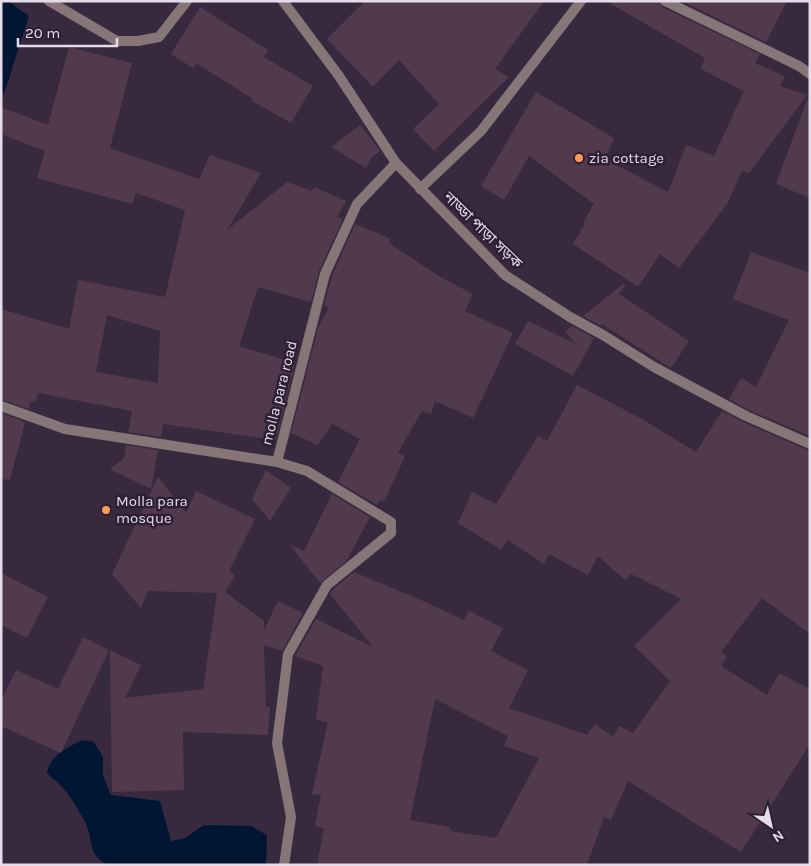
<svg xmlns="http://www.w3.org/2000/svg" width="811" height="866" viewBox="0 0 811 866" font-family="Karla,'Noto Sans Bengali',sans-serif">
<style>
.water{fill:#001633}
.building{fill:#513a4e;fill-rule:evenodd}
.lines{fill:none;stroke-linecap:round;stroke-linejoin:round}
.minor{stroke:#867677;stroke-width:10}
.poi-dot{fill:#fc9d53;stroke:#2f1f35;stroke-width:2}
.labels{text-anchor:middle;dominant-baseline:central;stroke-width:5;stroke-linejoin:round;paint-order:stroke}
.poi-label{font-size:15px;fill:#e5dbe9;stroke:#2f1f35;text-anchor:start}
.street-label{font-size:15px;fill:#e5dbe9;stroke:#2f1f35}
</style>
<rect width="100%" height="100%" fill="#39293f"/>
<g class="water">
<polygon points="1,1 8,1 29,16 4,94 1,94"/>
<path d="M82 740 94 742 103 757V776L111 795 160 801 171 841 185 838 204 825 251 826 267 835 266 865H108C86 854 94 839 85 822 79 811 70 795 61 786 57 781 51 778 47 773 50 755 67 748 82 740Z"/>
</g>
<g class="building">
<polygon points="365,1 544,1 495,69 509,77 434,151 413,129 439,104 399,60 373,87 327,39"/>
<polygon points="606,1 658,1 662,7 760,54 755,63 785,76 780,86 807,95 749,173 742,171 727,204 679,268 660,254 638,287 573,244 585,224 583,223 594,204 529,156 504,200 481,186 536,92 614,138 605,159 668,192 686,145 714,156 744,91 701,69 705,58"/>
<polygon points="681,1 787,1 766,42"/>
<polygon points="200,7 268,50 264,57 313,86 291,123 252,101 253,99 196,63 193,68 171,54"/>
<path d="M69 47 132 63 110 148 199 179 210 155 261 173 227 230 287 182 312 191 314 187 346 201 337 217 343 219 319 271 311 302 258 287 239 346 295 363 276 440 163 424 161 437 128 432 132 411 38 393 35 402 31 401 29 409 1 399V309L69 329 78 280 165 297 185 210 136 193 132 204 37 178 45 151 1 134V107L48 125ZM107 315 160 331 158 383 96 372Z"/>
<polygon points="807,100 810,101 810,198 776,184"/>
<polygon points="360,125 380,151 371,158 366,168 331,147"/>
<polygon points="355,224 391,239 389,243 442,278 473,294 465,311 513,333 473,418 435,401 431,414 422,411 398,453 405,456 384,502 380,500 377,505 338,482 360,439 332,424 318,445 291,433 318,328 329,307 324,306 332,276"/>
<polygon points="751,252 810,273 810,436 749,410 729,399 741,378 756,387 789,320 733,299"/>
<polygon points="623,284 625,285 619,294 689,341 671,368 602,324 601,326 583,316"/>
<polygon points="528,321 576,344 565,331 572,326 594,338 573,376 515,344"/>
<path d="M577 385 642 419 696 452 722 411 743 422 810 451V634L762 598 721 652 727 656 721 666 767 695 779 673 810 689V744L741 852 628 781 611 820 604 817 587 865H317L324 828 315 826 321 795 312 794 328 722 316 720 323 666 295 656 316 619 373 647 330 594 332 590 354 572 423 601 464 620 469 611 503 628 491 651 528 670 509 708 587 735 595 724 613 737 619 726 633 733 670 681 634 646 681 599 631 574 625 580 598 556 588 575 549 554 544 564 508 540 501 550 458 523 472 492 496 504 538 436 547 441ZM435 699 508 736 504 746 539 758 496 838 450 831V827L410 820Z"/>
<polygon points="1,413 25,422 10,480 1,479"/>
<polygon points="126,445 158,450 151,489 110,469 124,458"/>
<polygon points="266,470 291,488 270,521 252,499"/>
<polygon points="158,477 186,513 196,491 255,519 229,571 235,576 225,592 264,621 264,630 278,601 303,613 282,651 264,645 266,707 270,707 268,735 183,732 184,790 112,792 110,650 141,665 125,698 203,689 217,593 148,591 141,608 112,574"/>
<polygon points="332,494 370,517 347,560 320,583 290,545 304,551"/>
<polygon points="1,573 48,597 27,638 1,625"/>
<polygon points="83,637 109,650 61,753 1,726 1,701 16,670 58,689"/>
</g>
<g class="lines">
<g class="minor">
<polyline points="49,1 117,41 138,41 159,37 187,1"/>
<polyline points="283,1 339,76 396,163 505,275 570,317 603,335 654,367 746,416 810,444"/>
<polyline points="665,1 799,66 810,74"/>
<polyline points="420,189 481,131 581,1"/>
<polyline points="1,406 65,429 277,462 325,274 357,204 396,163"/>
<polyline points="277,462 307,471 391,522 391,533 327,585 288,654 277,743 291,817 284,865"/>
</g>
</g>
<g class="poi-dot">
<circle cx="579" cy="158" r="5"/>
<circle cx="106" cy="510" r="5"/>
</g>
<g class="labels">
<g class="poi-label">
<text x="589" y="158">zia cottage</text>
<text x="116" y="501">Molla para<tspan x="116" dy="17">mosque</tspan></text>
</g>
<g class="street-label">
<text transform="translate(483 230) rotate(44)">নাড্ডা পাড়া সড়ক</text>
<text transform="translate(279 393) rotate(-76)">molla para road</text>
</g>
</g>
<rect width="811" height="866" fill="none" stroke="#e5dbe9" stroke-width="5"/>
<g transform="translate(771 826) rotate(146)" stroke="#2f1f35" stroke-width="4" paint-order="stroke">
<path d="M0-4L9 19L0 12L-9 19Z" fill="#e5dbe9"/>
<text y="-8" font-size="14" font-weight="bold" text-anchor="middle" fill="#e5dbe9">N</text>
</g>
<path d="M18 38v8h99v-8" fill="none" stroke="#e5dbe9" stroke-width="2.5"/>
<text x="25" y="38" font-size="15" fill="#e5dbe9" stroke="#2f1f35" stroke-width="4" paint-order="stroke">20 m</text>
</svg>
